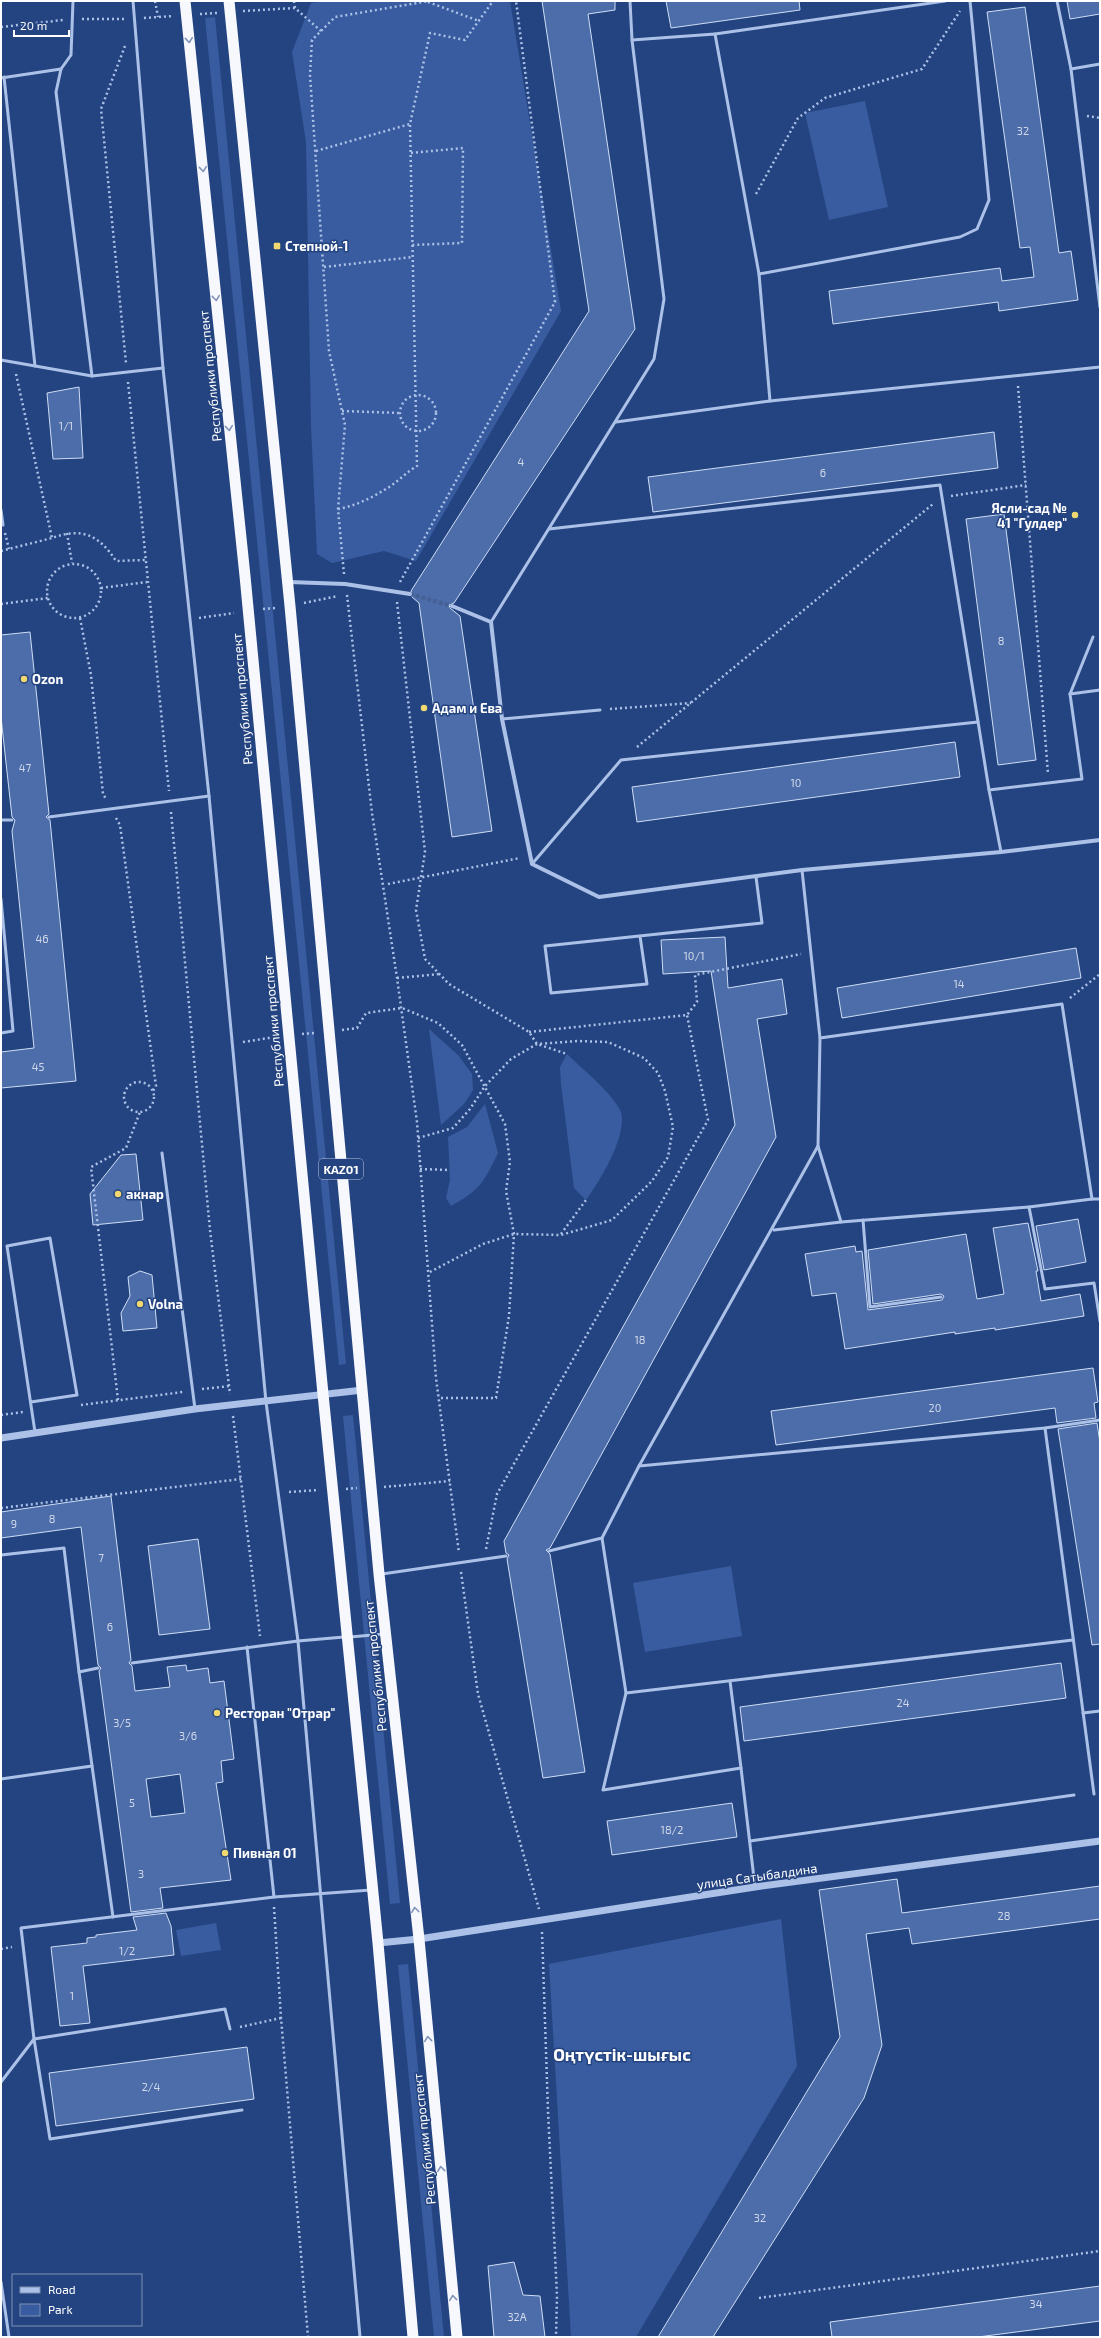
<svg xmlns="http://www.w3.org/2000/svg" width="1101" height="2338" viewBox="0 0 1101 2338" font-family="'Exo 2',sans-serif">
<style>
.green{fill:#385c9f}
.building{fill:#4c6daa;stroke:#cfddf5;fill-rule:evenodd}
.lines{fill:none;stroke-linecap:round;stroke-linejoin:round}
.minor-tunnel{stroke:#456094;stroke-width:4;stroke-dasharray:4 2;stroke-linecap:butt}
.path{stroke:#abc1e7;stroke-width:2.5;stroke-dasharray:2 3;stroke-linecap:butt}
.service{stroke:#abc1e7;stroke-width:3}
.minor{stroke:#abc1e7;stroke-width:4}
.tertiary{stroke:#abc1e7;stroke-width:7}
.trunk{stroke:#f6f8fe;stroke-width:11}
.oneway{stroke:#8295b9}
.poi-dot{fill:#f1d86f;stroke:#244481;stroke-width:1.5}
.labels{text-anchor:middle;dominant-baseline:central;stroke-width:3;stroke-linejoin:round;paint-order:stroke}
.number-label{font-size:11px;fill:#d2daea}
.shield{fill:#244481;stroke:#bdc7d9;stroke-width:1}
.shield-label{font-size:12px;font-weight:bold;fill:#fff}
.poi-label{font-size:13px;font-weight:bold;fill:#fff;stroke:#244481;text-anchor:start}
.street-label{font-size:13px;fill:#fff;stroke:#244481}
.district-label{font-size:17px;font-weight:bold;fill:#fff;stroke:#244481}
</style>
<rect width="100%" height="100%" fill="#244481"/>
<g class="green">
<polygon points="322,1 510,1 561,311 416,561 384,551 332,563 317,554 311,426 306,142 292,52 311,3"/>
<polygon points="215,17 346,1364 339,1365 205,18"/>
<polygon points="865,101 888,207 829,220 805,113"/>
<polygon points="429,1029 459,1056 472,1074 473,1090 464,1104 441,1125"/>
<path d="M567 1054C584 1071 606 1087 619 1108 632 1129 599 1183 586 1200L574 1188 561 1084 560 1067Z"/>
<path d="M485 1104 498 1153C484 1182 480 1190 451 1206L446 1198 450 1180 448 1137 467 1127Z"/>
<polygon points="353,1415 400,1903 390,1904 343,1416"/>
<polygon points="731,1566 742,1636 645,1652 633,1583"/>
<polygon points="781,1919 797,2066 636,2337 571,2337 549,1964"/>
<polygon points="216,1923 221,1950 181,1956 176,1930"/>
<polygon points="408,1964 444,2337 434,2337 398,1965"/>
</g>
<g class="building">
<polygon points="542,1 615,1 615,10 588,14 635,329 454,603 449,605 450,608 460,616 492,831 452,837 419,603 412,597 411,591 589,311"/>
<polygon points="666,1 799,1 800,10 671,28"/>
<polygon points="1067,1 1100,1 1100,14 1070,19"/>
<polygon points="1025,7 1059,253 1071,251 1078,300 999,311 998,302 833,324 829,291 1000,268 1002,281 1034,277 1030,247 1020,248 987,12"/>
<polygon points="79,387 83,458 53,459 47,393"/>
<polygon points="994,432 998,468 653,512 648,477"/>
<polygon points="1004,514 1036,760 998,765 966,519"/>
<polygon points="30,632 49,814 46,817 50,820 76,1081 1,1088 1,1052 34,1048 12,831 15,820 12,817 1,717 1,635"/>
<polygon points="955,742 960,777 637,822 632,787"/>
<polygon points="725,937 728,988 782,979 787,1014 757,1019 776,1137 550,1548 546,1550 550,1554 585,1772 543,1778 507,1559 509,1555 506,1553 504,1541 735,1125 711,971 663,974 661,940"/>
<polygon points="1076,948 1081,978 842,1018 837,988"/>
<polygon points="136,1154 143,1220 93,1225 90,1194 121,1155"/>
<polygon points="1078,1219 1086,1262 1044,1270 1036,1226"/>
<polygon points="1028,1223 1038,1271 1036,1271 1041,1301 1080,1294 1084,1316 995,1330 995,1328 955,1334 955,1332 845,1349 836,1293 812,1296 805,1254 855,1246 856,1252 862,1251 868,1310 942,1300 944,1296 941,1294 873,1304 868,1250 966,1234 977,1299 1004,1294 993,1228"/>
<polygon points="140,1271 152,1275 157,1328 123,1331 121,1313 130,1296 128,1277"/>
<polygon points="1093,1368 1098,1402 1094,1403 1096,1418 1057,1423 1055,1408 776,1445 771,1411"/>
<polygon points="1097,1423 1100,1443 1100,1644 1092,1645 1058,1429"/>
<path d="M111 1496 131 1660 129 1663 132 1666 135 1691 170 1687 167 1667 186 1665 187 1671 208 1668 210 1683 224 1681 234 1759 221 1761 223 1782 216 1783 231 1880 160 1888 163 1908 131 1912 99 1671 101 1668 98 1665 81 1527 1 1538V1512ZM180 1774 185 1813 151 1817 146 1779Z"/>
<polygon points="198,1539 210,1629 159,1635 148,1546"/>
<polygon points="1061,1663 1066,1698 744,1741 740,1707"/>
<polygon points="732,1803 737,1837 612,1855 607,1821"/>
<polygon points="897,1879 902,1913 1100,1886 1100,1919 912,1944 909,1928 866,1934 882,2045 864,2098 713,2337 658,2337 840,2037 819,1890"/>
<polygon points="166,1913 171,1926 174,1955 83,1966 90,2023 60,2026 51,1947 87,1943 87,1938 96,1937 96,1935 137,1930 133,1917"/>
<polygon points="247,2047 254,2099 56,2126 49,2073"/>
<polygon points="514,2262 523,2295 540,2296 545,2337 494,2337 488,2266"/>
<polygon points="1100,2286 1100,2321 978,2337 832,2337 830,2322"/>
</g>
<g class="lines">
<polyline class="minor-tunnel" points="410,594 452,606"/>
<g class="path">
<polyline points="155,1 158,17"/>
<polyline points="294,1 295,8 321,31"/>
<polyline points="428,2 479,21"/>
<polyline points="243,11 295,8"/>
<polyline points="200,14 217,13"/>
<polyline points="144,18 173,16"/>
<polyline points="82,19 125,19"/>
<polyline points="1,27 63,20"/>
<polyline points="125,46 101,109 126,363"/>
<polyline points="1087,116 1100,118"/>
<polyline points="316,151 410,124"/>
<polyline points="411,153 463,148 462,243 412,245"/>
<polyline points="756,194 798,118 825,98 922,69 960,11"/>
<polyline points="324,267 413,257"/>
<path d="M16 374 52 538C82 527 99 535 116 561L145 560"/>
<polyline points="128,382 169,791"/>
<polyline points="1018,386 1048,774"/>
<circle cx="418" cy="413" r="18"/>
<polyline points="342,411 400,413"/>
<polyline points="951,496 1026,485"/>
<path d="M338 509C354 506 370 499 384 490 396 484 405 473 417 466L410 124 430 33 465 40 493 1"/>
<polyline points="5,533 9,549"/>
<polyline points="67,533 72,563"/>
<polyline points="1,551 52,538"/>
<circle cx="74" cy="591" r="27"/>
<polyline points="344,574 338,509 345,425 329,351 310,75 312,40 335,17 429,1"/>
<polyline points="400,582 555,302 516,1"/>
<polyline points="101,588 147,582"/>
<polyline points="347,595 372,813 397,978 417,1122 436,1378 459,1553"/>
<polyline points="397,602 425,852 416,910 425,959 449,984 529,1032 537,1044 567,1054"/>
<polyline points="304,603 338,596"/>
<polyline points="1,604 48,598"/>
<polyline points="263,609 275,608"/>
<polyline points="80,618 91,675 103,794 106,799"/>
<polyline points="199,618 234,613"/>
<polyline points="610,709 691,703"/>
<polyline points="637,747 933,504"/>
<polyline points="171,812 210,1230 230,1394"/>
<polyline points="116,818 120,825 156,1086 153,1091"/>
<polyline points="388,884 520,858"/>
<polyline points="397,978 440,974"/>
<polyline points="1070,998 1100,974"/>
<polyline points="342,1030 357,1028 366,1013 402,1008 438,1023 462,1045 505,1124 510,1162 506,1191 514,1234 509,1316 496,1398 439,1398"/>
<polyline points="529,1032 687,1015 697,1002 695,975 801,954"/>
<polyline points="302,1034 315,1033"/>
<polyline points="243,1042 275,1037"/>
<circle cx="139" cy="1097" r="15"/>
<polyline points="418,1138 453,1128 470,1109 485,1086 511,1059 537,1044 578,1041 608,1042 644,1058 658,1073 665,1091 673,1127 668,1157 652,1181 612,1220 561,1235 514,1234 483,1244 428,1273"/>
<polyline points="420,1169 450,1170"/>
<polyline points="561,1234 586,1200"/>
<polyline points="202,1389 230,1386"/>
<polyline points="118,1400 91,1167 126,1148 140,1112"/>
<polyline points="81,1405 183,1392"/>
<polyline points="1,1415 23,1412"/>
<polyline points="233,1416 260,1636"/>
<polyline points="384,1487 450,1481"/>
<polyline points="346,1489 357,1488"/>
<polyline points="289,1492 319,1490"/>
<polyline points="1,1508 241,1479"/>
<polyline points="486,1549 497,1494 708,1120 687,1015"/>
<polyline points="461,1572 478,1694 539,1909"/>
<polyline points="274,1907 281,2018 308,2337"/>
<polyline points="542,1932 548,2111 557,2296 556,2337"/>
<polyline points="1,1949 12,1947"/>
<polyline points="240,2027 281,2018"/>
<polyline points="759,2298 1100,2251"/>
</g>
<g class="service">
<polyline points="73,1 71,55 61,69 56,92 92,376"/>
<polyline points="133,1 163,368 209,796 266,1402 298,1641 360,2337"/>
<polyline points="1057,1 1071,69 1100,64"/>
<polyline points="715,34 945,1"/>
<polyline points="632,40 715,34 759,274 770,401"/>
<polyline points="1071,69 1100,307"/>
<polyline points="4,77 35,366"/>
<polyline points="1,78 61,69"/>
<polyline points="759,274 960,237 977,229 989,200 970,1"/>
<polyline points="1,360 92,376 163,368"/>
<polyline points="616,422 770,401 1100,367"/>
<polyline points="1,510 3,525"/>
<polyline points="549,529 940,485 989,790"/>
<polyline points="491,622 654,359 664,299 632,40 630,1"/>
<polyline points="1070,694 1093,637"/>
<polyline points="502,719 600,710"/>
<polyline points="49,817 209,796"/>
<polyline points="1,820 12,820"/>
<polyline points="1001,852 989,790 1082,779 1070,694 1100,690"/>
<polyline points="532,864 621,760 978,722"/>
<polyline points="802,870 820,1038"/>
<polyline points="1,899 13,1031 1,1033"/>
<polyline points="640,936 647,984 551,993 545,946 762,923 756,877"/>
<polyline points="818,1146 841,1222"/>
<polyline points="162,1153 195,1409"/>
<polyline points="1092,1199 1100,1199"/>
<polyline points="863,1220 870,1307 941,1297"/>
<polyline points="774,1230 841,1222 1029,1207 1045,1289 1094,1283 1100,1321"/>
<polyline points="31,1402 77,1395 50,1238 7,1246 35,1432"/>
<polyline points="1045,1428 1094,1794"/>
<polyline points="639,1466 1045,1428 1100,1420"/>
<polyline points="602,1538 639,1466 818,1146 820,1038 1062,1004 1092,1199 1029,1207"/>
<polyline points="549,1551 602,1538 626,1693 603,1790 741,1768 755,1887"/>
<polyline points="1,1555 64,1548 79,1672 113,1917"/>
<polyline points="382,1574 506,1556"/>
<polyline points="350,1637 384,1634"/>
<polyline points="247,1647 274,1897"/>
<polyline points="132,1663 298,1641 344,1637"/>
<polyline points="79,1672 98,1668"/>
<polyline points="730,1681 741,1768"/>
<polyline points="626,1693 1073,1640"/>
<polyline points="1083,1713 1100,1711"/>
<polyline points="1,1779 92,1766"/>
<polyline points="750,1841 1074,1795"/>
<polyline points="1,2082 34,2039 225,2009 230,2029"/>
<polyline points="242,2110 50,2139 34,2039 21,1928 274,1897 371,1890"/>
<polyline points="1,2282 9,2337"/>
</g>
<g class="minor">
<polyline points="289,582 345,584 410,594"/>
<polyline points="452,606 491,622 502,719 532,864 599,897 802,870 1001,852 1100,840"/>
</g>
<g class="tertiary">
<polyline points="1,1438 195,1409 363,1390"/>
<polyline points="378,1943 419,1939 755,1887 1100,1841"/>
</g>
<g class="trunk">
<polyline points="185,1 245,576 323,1394 378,1943 413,2337"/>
<polyline points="229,1 290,606 379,1574 419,1939 457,2337"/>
</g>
</g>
<defs><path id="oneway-chevron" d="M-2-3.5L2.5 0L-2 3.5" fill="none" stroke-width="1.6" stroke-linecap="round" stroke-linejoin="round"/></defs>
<g class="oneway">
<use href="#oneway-chevron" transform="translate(189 40) rotate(84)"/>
<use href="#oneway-chevron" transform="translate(203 169) rotate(84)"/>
<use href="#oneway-chevron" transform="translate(216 298) rotate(84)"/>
<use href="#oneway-chevron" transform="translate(229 428) rotate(84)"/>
<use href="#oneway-chevron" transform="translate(415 1910) rotate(-97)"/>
<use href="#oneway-chevron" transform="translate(428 2039) rotate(-96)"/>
<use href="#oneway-chevron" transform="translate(441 2169) rotate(-96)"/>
<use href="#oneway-chevron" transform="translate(453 2298) rotate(-96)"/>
</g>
<g class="poi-dot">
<rect x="273" y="242" width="8" height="8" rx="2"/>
<circle cx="1075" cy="515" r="4"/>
<circle cx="24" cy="679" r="4"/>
<circle cx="424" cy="708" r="4"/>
<circle cx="118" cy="1194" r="4"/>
<circle cx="140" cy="1304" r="4"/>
<circle cx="217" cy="1713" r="4"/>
<circle cx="225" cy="1853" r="4"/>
</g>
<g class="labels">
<g class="number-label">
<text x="1023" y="130">32</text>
<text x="66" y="425">1/1</text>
<text x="521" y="461">4</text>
<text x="823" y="472">6</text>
<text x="1001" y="640">8</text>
<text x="25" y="767">47</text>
<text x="796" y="782">10</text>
<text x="42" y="938">46</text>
<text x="694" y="955">10/1</text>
<text x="959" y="983">14</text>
<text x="38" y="1066">45</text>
<text x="640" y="1339">18</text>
<text x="935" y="1407">20</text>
<text x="52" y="1518">8</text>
<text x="14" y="1523">9</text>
<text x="101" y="1557">7</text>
<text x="110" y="1626">6</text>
<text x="903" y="1702">24</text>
<text x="122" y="1722">3/5</text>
<text x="188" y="1735">3/6</text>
<text x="132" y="1802">5</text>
<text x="672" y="1829">18/2</text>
<text x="141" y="1873">3</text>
<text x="1004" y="1915">28</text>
<text x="127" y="1950">1/2</text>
<text x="72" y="1995">1</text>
<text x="151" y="2086">2/4</text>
<text x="760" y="2217">32</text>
<text x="1036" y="2303">34</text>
<text x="517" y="2316">32А</text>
</g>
<rect class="shield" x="319" y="1159" width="44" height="20" rx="3"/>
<g class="shield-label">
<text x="341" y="1169">KАZ01</text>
</g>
<g class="poi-label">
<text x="285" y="246">Степной-1</text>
<text x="1067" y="508" text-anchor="end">Ясли-сад №<tspan x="1067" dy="15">41 "Гулдер"</tspan></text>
<text x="32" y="679">Ozon</text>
<text x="432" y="708">Адам и Ева</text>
<text x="126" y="1194">акнар</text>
<text x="148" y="1304">Volna</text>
<text x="225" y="1713">Ресторан "Отрар"</text>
<text x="233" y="1853">Пивная 01</text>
</g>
<g class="street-label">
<text transform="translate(210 376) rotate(-96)">Республики проспект</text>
<text transform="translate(242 699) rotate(-95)">Республики проспект</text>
<text transform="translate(273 1021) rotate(-95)">Республики проспект</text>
<text transform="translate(375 1666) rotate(-96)">Республики проспект</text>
<text transform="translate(757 1876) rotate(-8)">улица Сатыбалдина</text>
<text transform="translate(424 2139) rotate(-96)">Республики проспект</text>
</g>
<g class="district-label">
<text x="622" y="2054">Оңтүстік-шығыс</text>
</g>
</g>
<rect width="1101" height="2338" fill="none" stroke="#ffffff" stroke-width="4"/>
<rect x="12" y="2274" width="130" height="52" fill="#244481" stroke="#7c8fb3"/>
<rect x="20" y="2287" width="20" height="6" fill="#abc1e7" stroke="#7c8fb3"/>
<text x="48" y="2294" font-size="12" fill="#ffffff">Road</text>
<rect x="20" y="2304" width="20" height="12" fill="#385c9f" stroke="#7c8fb3"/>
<text x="48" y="2314" font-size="12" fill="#ffffff">Park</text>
<path d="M14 30v6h55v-6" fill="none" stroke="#ffffff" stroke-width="2"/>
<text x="20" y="30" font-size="12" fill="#ffffff" stroke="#244481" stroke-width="3" paint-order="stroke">20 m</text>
</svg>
